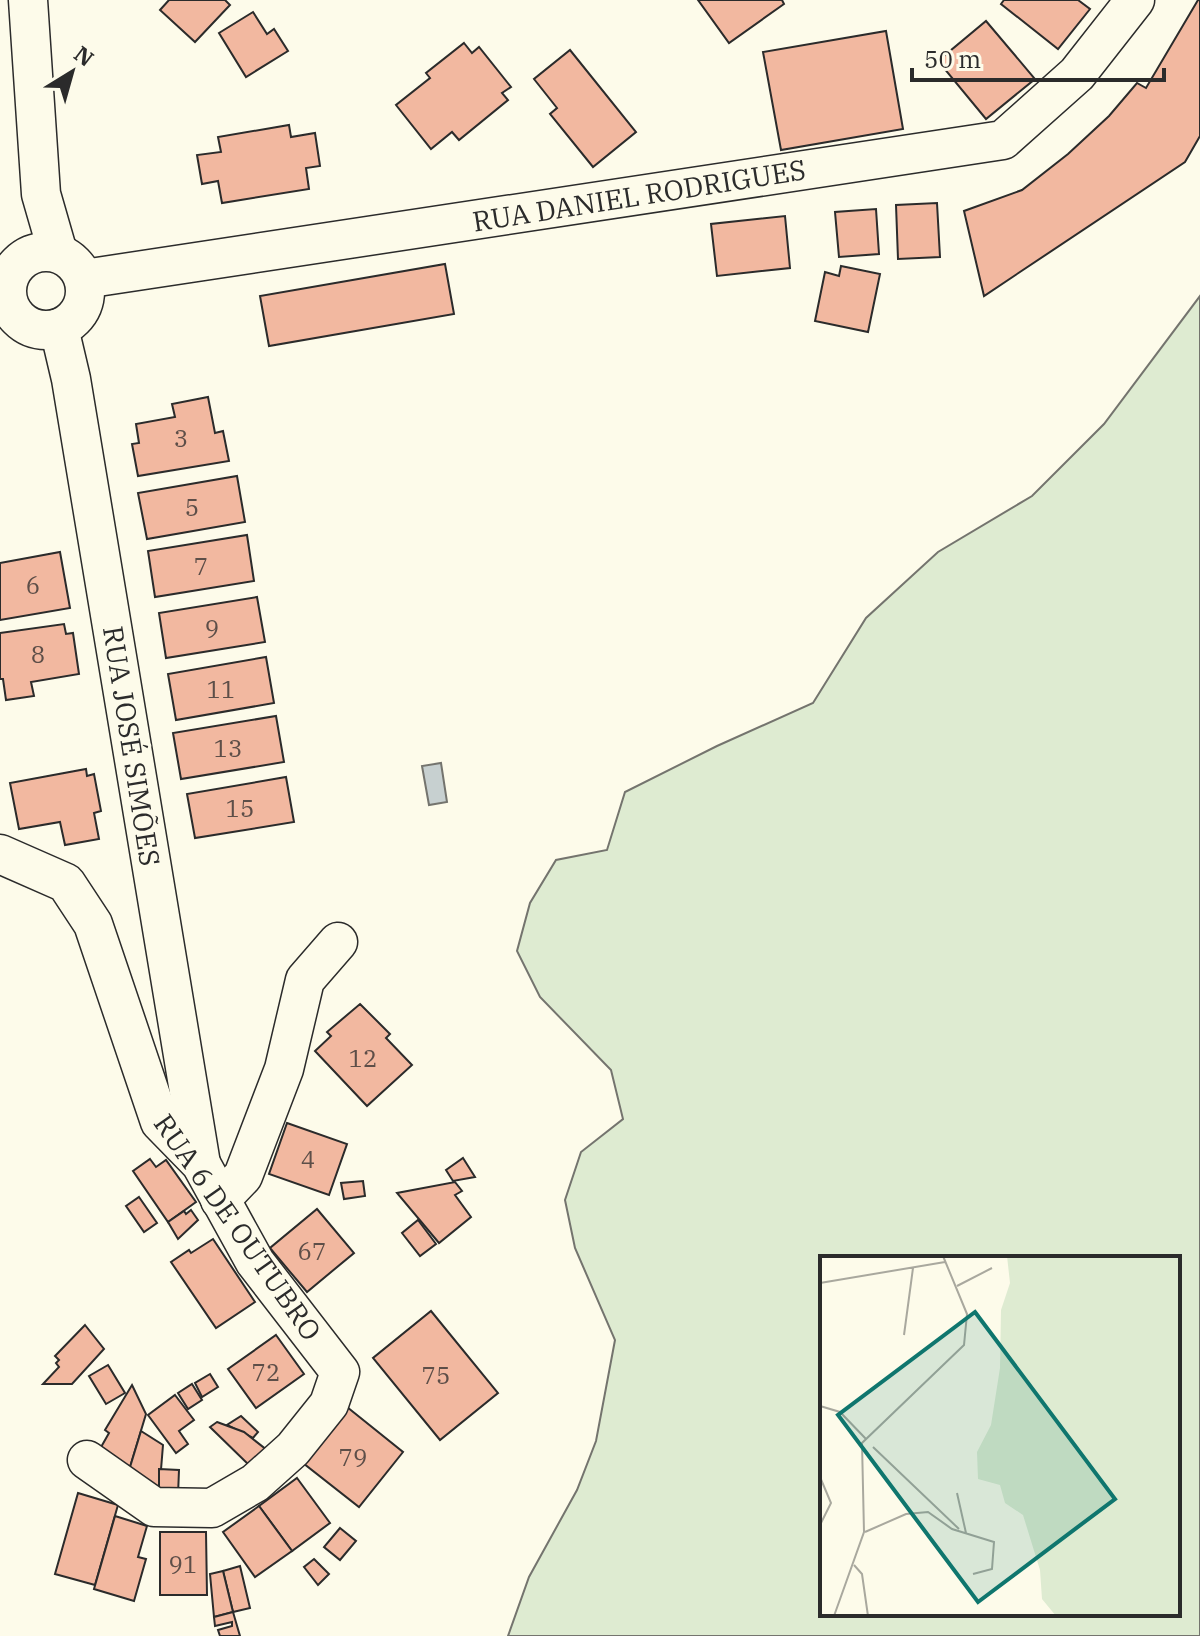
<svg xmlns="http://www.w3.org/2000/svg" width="1200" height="1636" viewBox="0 0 1200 1636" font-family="'IBM Plex Serif',serif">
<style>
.green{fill:#deebd1;stroke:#74746e;stroke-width:2;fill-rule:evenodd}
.water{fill:#c7d0d0;stroke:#74746e;stroke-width:2}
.building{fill:#f2b8a0;stroke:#2b2b2b;stroke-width:2}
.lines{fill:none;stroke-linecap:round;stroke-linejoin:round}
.minor-casing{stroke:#2b2b2b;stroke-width:41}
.minor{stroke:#fdfbea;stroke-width:38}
.labels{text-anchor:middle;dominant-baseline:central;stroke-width:6;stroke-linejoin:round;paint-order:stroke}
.number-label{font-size:24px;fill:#5d4e48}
.street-label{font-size:28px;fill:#2b2b2b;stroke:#fdfbea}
.inset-road{fill:none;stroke:#a9a89e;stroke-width:2}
.view{fill:#0f766e;fill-opacity:0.15;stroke:#0f766e;stroke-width:4}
.inset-edge{fill:none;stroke:#2b2b2b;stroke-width:4}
</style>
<rect width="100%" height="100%" fill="#fdfbea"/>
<path class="green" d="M1200 296V1636H508L529 1577 577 1490 596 1441 615 1340 575 1248 565 1200 581 1152 623 1119 611 1070 540 997 517 951 530 903 556 860 607 850 625 792 717 746 813 703 866 618 938 552 1032 496 1104 424ZM822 1258H1178V1614H822Z"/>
<polygon class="water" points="441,763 447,802 429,805 422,766"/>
<g class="building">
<polygon points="169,0 225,0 230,5 195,42 160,10"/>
<polygon points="698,0 782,0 784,4 729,43"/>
<polygon points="1004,0 1078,0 1090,9 1058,49 1001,4"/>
<polygon points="1198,0 1200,0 1200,136 1185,162 984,296 964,211 1022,190 1068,154 1109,116 1137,83 1146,88"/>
<polygon points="253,12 267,34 274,29 288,51 246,77 219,33"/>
<polygon points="986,21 1035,79 986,119 938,61"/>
<polygon points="886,31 903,129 781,150 763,52"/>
<polygon points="464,43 472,53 479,47 511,87 502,93 508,100 459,140 452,132 431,149 396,105 430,78 426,73"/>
<polygon points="570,50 636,132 593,167 550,114 557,108 534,79"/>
<polygon points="289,125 291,137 315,133 320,166 306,168 309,189 222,203 218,181 202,184 197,155 221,152 218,137"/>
<polygon points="937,203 940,257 898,259 896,205"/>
<polygon points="876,209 879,254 839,257 835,212"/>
<polygon points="785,216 790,268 717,276 711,224"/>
<polygon points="445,264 454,314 269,346 260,296"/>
<polygon points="841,266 880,274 868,332 815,321 825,272 839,276"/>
<polygon points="208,397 215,433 223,431 229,461 138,476 132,444 139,443 136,424 175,417 172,404"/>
<polygon points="237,476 245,522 147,539 138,493"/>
<polygon points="247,535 254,581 155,597 148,551"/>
<polygon points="60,552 70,608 0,620 0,563"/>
<polygon points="257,597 265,642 166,658 159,613"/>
<polygon points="64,624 66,634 73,633 79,674 31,682 34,696 6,700 3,679 0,679 0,633"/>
<polygon points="266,657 274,703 176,720 168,674"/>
<polygon points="276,716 284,762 181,779 173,733"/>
<polygon points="86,769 87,776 94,774 101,811 94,813 99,839 65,845 60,822 19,829 10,783"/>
<polygon points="286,777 294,822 195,838 187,794"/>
<polygon points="360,1004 390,1034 386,1038 412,1065 367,1106 315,1051 331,1036 327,1032"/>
<polygon points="287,1123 347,1144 329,1195 269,1174"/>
<polygon points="463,1158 475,1177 453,1181 446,1170"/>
<polygon points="150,1159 156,1167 166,1160 196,1202 168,1222 133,1171"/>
<polygon points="363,1181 365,1196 344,1199 341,1183"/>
<polygon points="455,1182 462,1191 455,1195 471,1217 439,1243 397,1193"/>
<polygon points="139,1197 157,1223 144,1232 126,1206"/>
<polygon points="317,1209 354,1253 307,1292 270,1248"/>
<polygon points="191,1210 198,1220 178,1239 168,1222 184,1211 186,1214"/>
<polygon points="418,1220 436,1244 420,1256 402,1233"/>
<polygon points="213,1239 255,1302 216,1328 171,1262 189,1250 191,1253"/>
<polygon points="431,1311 498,1393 440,1440 373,1358"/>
<polygon points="85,1325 104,1349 72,1384 43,1384 59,1367 56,1363 59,1360 55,1356"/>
<polygon points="276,1335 304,1374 256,1408 228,1369"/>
<polygon points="108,1365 125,1393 106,1404 89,1376"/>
<polygon points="210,1374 218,1387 202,1397 195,1383"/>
<polygon points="192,1384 202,1400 188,1409 178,1393"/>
<polygon points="132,1385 146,1414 127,1477 96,1456 109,1433 105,1430"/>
<polygon points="175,1395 194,1420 179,1431 188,1444 176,1453 148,1415"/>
<polygon points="347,1407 403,1452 359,1507 303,1463"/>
<polygon points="241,1416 258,1432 253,1438 227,1425"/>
<polygon points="217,1422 244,1432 272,1454 252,1468 210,1427"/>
<polygon points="141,1431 163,1445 159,1494 127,1477"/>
<polygon points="159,1469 179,1470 178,1495 159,1494"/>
<polygon points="297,1478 330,1523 292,1551 259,1506"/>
<polygon points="78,1493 118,1505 95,1585 55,1574"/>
<polygon points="259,1506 292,1551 255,1577 223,1532"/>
<polygon points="115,1516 147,1526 138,1557 146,1559 134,1601 94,1589"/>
<polygon points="340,1528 356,1541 340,1560 324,1547"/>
<polygon points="160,1532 206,1532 207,1595 160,1595"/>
<polygon points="314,1559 329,1574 318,1585 304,1567"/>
<polygon points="240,1566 250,1608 233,1612 223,1571"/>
<polygon points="223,1571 233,1612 214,1617 210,1574"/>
<polygon points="233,1612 240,1636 220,1636 218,1630 232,1626 232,1622 215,1626 214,1617"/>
</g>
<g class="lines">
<defs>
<g id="minor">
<polyline points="28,0 41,194 58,253"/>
<circle cx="46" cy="291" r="39"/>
<polyline points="84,279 1003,140 1077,74 1135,0"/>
<polyline points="59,328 71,379 201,1164"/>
<polyline points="0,854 66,883 93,924 160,1122 201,1164 255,1262 340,1372 329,1404 293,1449 255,1483 212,1508 154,1507 87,1460"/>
<polyline points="220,1200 243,1176 284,1069 305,980 338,942"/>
</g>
</defs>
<use href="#minor" class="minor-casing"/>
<use href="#minor" class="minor"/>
</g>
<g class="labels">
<g class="number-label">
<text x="181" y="438">3</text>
<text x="192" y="507">5</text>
<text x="201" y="566">7</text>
<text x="33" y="585">6</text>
<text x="212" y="628">9</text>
<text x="38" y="654">8</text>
<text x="221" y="689">11</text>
<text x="228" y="748">13</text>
<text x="240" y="808">15</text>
<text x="363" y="1058">12</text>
<text x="308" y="1159">4</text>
<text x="312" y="1251">67</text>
<text x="266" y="1372">72</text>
<text x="436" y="1375">75</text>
<text x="353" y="1457">79</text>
<text x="183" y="1564">91</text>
</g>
<g class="street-label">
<text transform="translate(639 195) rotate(-9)">RUA DANIEL RODRIGUES</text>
<text transform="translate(132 746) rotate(81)">RUA JOSÉ SIMÕES</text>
<text transform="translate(238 1227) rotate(55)">RUA 6 DE OUTUBRO</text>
</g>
</g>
<g transform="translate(820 1256)">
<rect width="360" height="360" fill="#fdfbea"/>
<path d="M187 0H360V360H236L222 343 220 314 203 259 185 247 180 229 158 223 157 196 171 169 180 112 181 54 190 27Z" fill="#deebd1"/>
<path class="inset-road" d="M0 27 125 6M137 30 172 12M84 79 93 12M0 150 20 156 46 183M53 191 139 273M0 221 11 247 0 269M137 237 146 277M45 276 86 258 108 256 132 273 174 286 172 313 153 318M34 309 42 318 48 360M14 360 44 276 42 187 144 89 147 58 123 0"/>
<path class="view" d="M155 56 295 243 158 346 18 159Z"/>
<rect width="360" height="360" class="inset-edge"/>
</g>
<g transform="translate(72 72) rotate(37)" stroke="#fdfbea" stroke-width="6" paint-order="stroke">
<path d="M0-6L14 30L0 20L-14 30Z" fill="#2b2b2b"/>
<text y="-12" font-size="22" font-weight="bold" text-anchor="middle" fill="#2b2b2b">N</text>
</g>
<path d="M912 68v12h252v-12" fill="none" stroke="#2b2b2b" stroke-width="4"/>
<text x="924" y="68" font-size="24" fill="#2b2b2b" stroke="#fdfbea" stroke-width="6" paint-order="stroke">50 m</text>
</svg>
